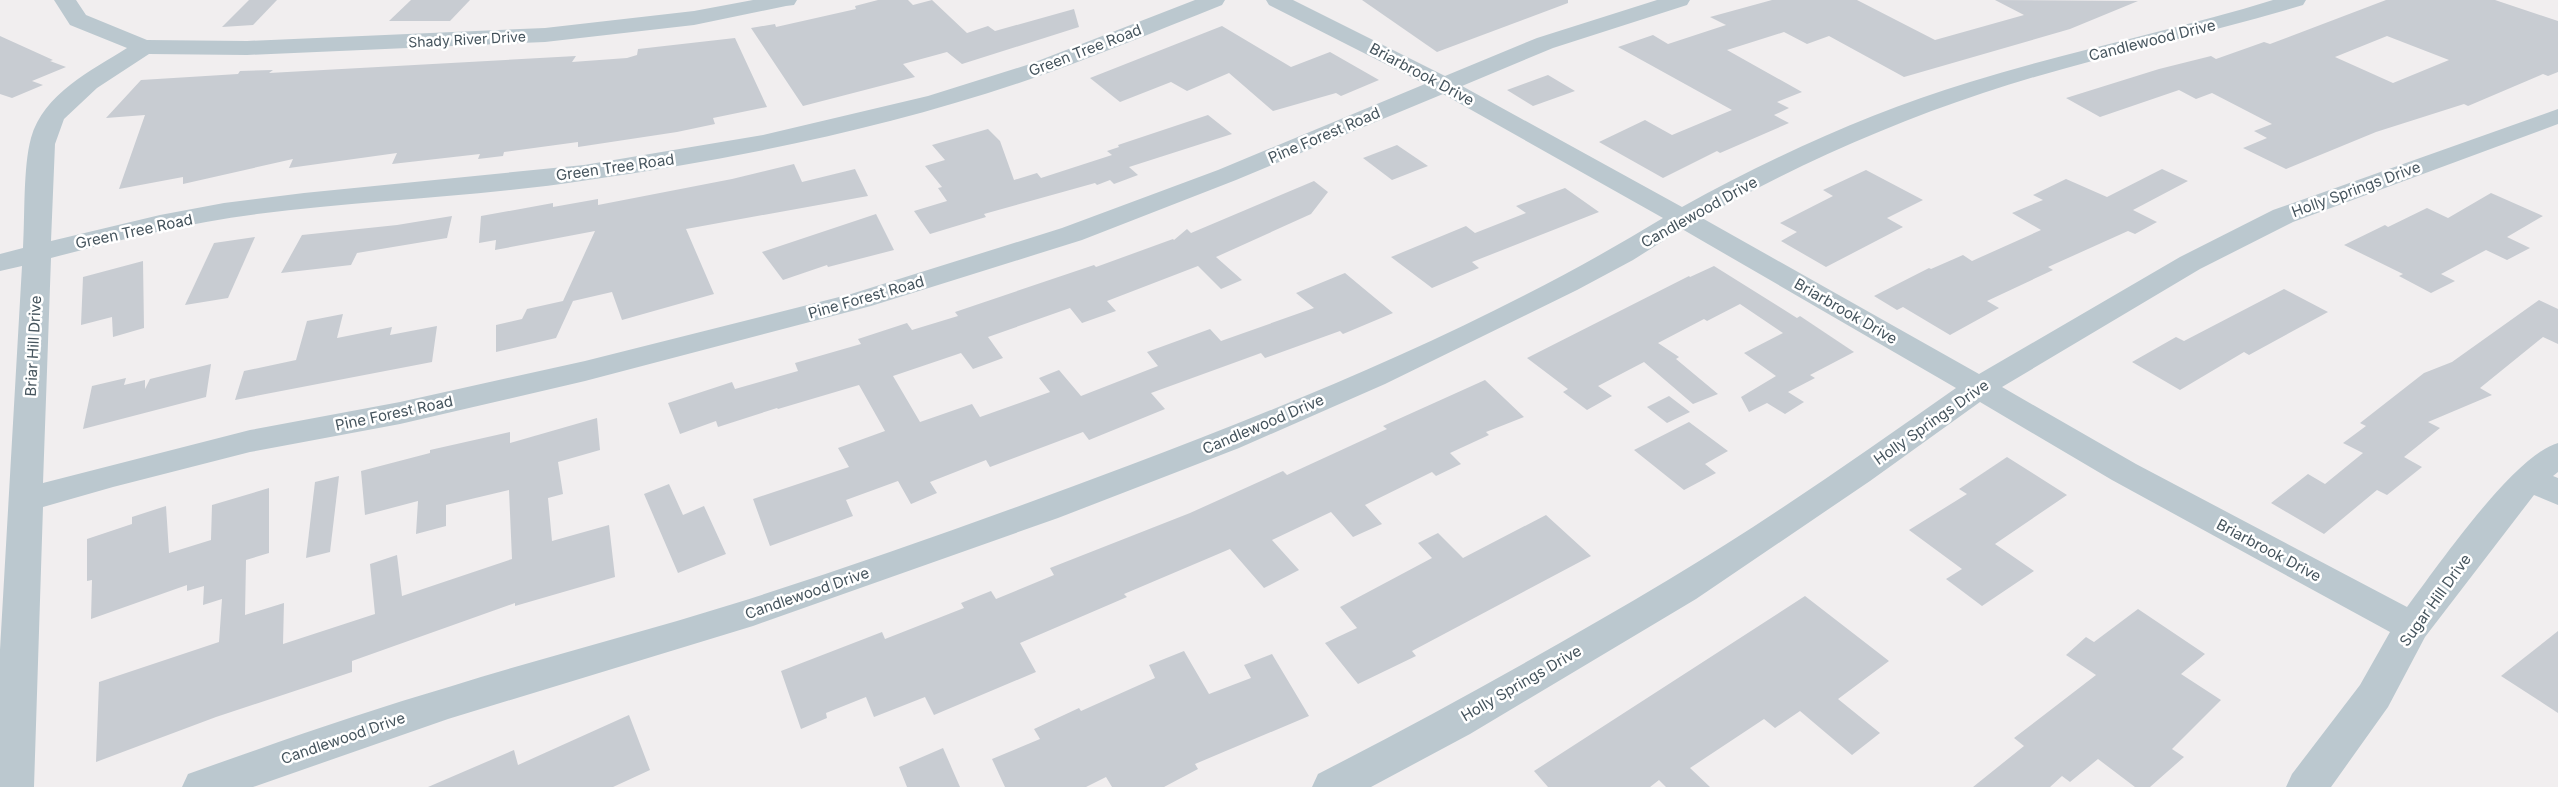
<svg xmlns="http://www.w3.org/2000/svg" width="2558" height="787" viewBox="0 0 2558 787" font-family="Inter,sans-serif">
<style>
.building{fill:#c8ccd2;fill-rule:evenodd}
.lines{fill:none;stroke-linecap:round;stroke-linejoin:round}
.minor{fill:#bbc8cf;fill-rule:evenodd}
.labels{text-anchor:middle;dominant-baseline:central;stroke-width:5;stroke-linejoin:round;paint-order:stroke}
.far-street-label{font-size:14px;fill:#45545d;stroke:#fff}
.street-label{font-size:15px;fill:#45545d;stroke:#fff}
</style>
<rect width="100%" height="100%" fill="#f1eeef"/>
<g class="building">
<polygon points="249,0 277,0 253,25 222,27"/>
<polygon points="411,0 470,0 450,21 389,21"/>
<polygon points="878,0 908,0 913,5 932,0 967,33 988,26 995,31 1074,9 1079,27 962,64 947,52 903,64 915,77 803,106 751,28 775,24 776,27 856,9 855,6"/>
<polygon points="1362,0 1568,0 1568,3 1437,52"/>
<polygon points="1772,0 1857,0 1935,40 2024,15 1995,0 2138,1 2070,29 1904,77 1829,36 1807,44 1784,32 1727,50 1802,92 1777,102 1789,108 1774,115 1789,123 1720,153 1717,151 1663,178 1599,142 1645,120 1672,135 1732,110 1618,47 1653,35 1668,44 1726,25 1710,17"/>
<path d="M2386 0H2495L2558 21V72L2548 76 2543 74 2468 106 2464 104 2376 132 2286 169 2243 148 2267 138 2254 131 2272 124 2212 93 2196 99 2179 90 2100 117 2066 98 2159 69 2211 56 2216 59 2264 42 2270 44ZM2387 36 2449 60 2393 83 2335 57Z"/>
<polygon points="1222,26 1291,67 1330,52 1379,80 1341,96 1336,93 1273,111 1229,73 1187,91 1171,82 1120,102 1090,78"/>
<polygon points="0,36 53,60 50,61 66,67 32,81 43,85 12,98 0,94"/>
<polygon points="735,38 767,107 713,118 715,124 677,132 578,147 578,142 504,152 503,156 478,159 480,154 392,164 397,153 289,168 293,159 183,184 183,177 119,189 145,115 106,118 141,80 238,74 240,71 273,70 269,73 576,56 572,62 627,58 637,55 638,49"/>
<polygon points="1548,75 1575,91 1533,106 1507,90"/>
<polygon points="1208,115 1232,134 1129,167 1138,175 1114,184 1110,180 1097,185 1095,183 984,214 986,217 930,234 914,211 947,201 938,188 942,187 925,166 945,160 932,145 988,129 1000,141 1014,180 1037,173 1041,178 1112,155 1107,151 1119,147 1118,145"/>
<polygon points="1397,145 1428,166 1392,180 1363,158"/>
<polygon points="794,164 802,182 855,169 868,196 686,229 714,294 622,320 612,292 573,301 556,338 496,352 496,325 522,319 527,309 563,301 595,231 495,250 496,240 479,243 481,216 553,203 553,207 598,199 598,205 732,179"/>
<polygon points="2162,169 2188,181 2133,210 2157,222 2135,234 2128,231 2048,267 2053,270 1987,301 1999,308 1950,335 1903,307 1897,310 1874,296 1929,268 1931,269 1963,255 1972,261 2041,230 2012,213 2043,200 2033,195 2066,179 2107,197"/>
<polygon points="1866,170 1923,200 1887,218 1903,227 1826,267 1781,241 1797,232 1780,223 1833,196 1823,190"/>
<polygon points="1314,181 1328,192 1311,214 1216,257 1242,280 1221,289 1198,266 1107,301 1116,311 1082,323 1070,308 988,337 1003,358 973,369 961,353 893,376 920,422 972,404 980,417 1050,392 1039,378 1059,370 1081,396 1158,366 1147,352 1210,329 1221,341 1314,308 1296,293 1345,273 1393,313 1343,334 1340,331 1265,358 1261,353 1151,393 1165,409 1089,440 1083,432 990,467 986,460 930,482 937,493 911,504 898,481 846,500 853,516 770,546 753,499 849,467 838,448 885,431 859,385 778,409 777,408 718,427 716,421 680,434 668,403 732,382 735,389 798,371 795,363 861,344 858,339 907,323 912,330 958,316 955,312 1094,265 1096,267 1173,239 1174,240 1187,229 1191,233"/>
<polygon points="1565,188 1599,212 1472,262 1479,268 1432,288 1391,257 1466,226 1475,233 1526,213 1516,206"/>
<polygon points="2491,193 2543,216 2507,237 2530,248 2507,260 2486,250 2441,274 2455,281 2431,293 2399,276 2403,274 2344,245 2385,225 2388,227 2427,208 2448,218"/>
<polygon points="876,214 894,250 828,267 827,265 783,280 762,252"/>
<polygon points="452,216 447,238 357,253 351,265 281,273 302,235 397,225"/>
<polygon points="255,237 228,298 185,305 214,243"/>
<polygon points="143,261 144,328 113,337 112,317 81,325 83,277"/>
<polygon points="1714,266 1797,318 1800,316 1854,352 1810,375 1815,378 1788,392 1804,402 1785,414 1767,403 1749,412 1741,397 1776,376 1744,353 1783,333 1740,304 1707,321 1704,319 1658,343 1679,357 1676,359 1718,394 1693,404 1644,362 1598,386 1612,396 1587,410 1563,392 1568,389 1527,358 1689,276 1690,277"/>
<polygon points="2284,289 2328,312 2249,355 2244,352 2180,390 2132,362 2176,337 2184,341"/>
<polygon points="2539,300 2558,309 2558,344 2543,337 2480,388 2492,395 2428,422 2440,428 2404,457 2422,467 2387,495 2377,490 2324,534 2271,503 2308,474 2325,484 2363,453 2343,443 2366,426 2360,423 2424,373 2452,362"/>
<polygon points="343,314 337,338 392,327 390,335 437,326 432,362 235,400 244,371 296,360 307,321"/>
<polygon points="211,364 206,397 83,429 92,386 126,378 124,385 145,380 145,389 150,379"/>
<polygon points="1485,380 1524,417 1486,432 1489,435 1450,453 1461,464 1436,476 1432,472 1365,505 1382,524 1353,537 1331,512 1272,540 1299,570 1264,588 1230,549 1124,594 1127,597 1020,643 1036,672 934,715 925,697 874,717 866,697 826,713 827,718 801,729 781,671 882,632 885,639 964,608 961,603 991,591 996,599 1054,575 1050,568 1190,513 1283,471 1287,475 1387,429 1383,426"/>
<polygon points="1669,396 1690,412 1667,423 1647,407"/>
<polygon points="597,418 600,450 558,462 563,494 548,498 552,541 609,525 615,577 515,606 515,603 352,661 352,672 216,717 96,762 99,682 219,642 222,599 203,605 204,586 187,591 187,585 91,619 92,580 87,581 87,539 132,524 132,517 166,506 169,553 211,540 212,505 269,488 269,553 246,560 245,615 284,603 283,644 375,614 370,564 397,555 402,596 512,559 509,490 446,505 446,526 416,534 418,501 365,515 361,471 430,453 430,450 510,432 510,443"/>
<polygon points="1689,422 1728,451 1705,464 1716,473 1684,490 1634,450"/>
<polygon points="2007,457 2067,495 1995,544 2034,571 1982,606 1946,579 1962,569 1909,530 1967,494 1959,489"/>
<polygon points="339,476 330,552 306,558 315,482"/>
<polygon points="669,484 683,515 704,506 726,554 678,573 644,494"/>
<polygon points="1546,515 1591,556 1412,651 1416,656 1358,684 1325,643 1357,628 1340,607 1432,558 1418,543 1438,533 1463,558"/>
<polygon points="1805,596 1889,661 1838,699 1880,733 1852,755 1800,711 1775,728 1764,719 1690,768 1710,787 1666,787 1659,780 1650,787 1548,787 1534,771"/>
<polygon points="2138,609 2205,654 2181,674 2221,700 2172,749 2184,757 2150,787 2135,787 2098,759 2070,782 2062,776 2050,787 1973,787 2024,746 2014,738 2096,675 2066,655 2086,637 2094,642"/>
<polygon points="2558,631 2558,713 2501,676"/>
<polygon points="1184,651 1209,694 1251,678 1244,665 1272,654 1309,716 1195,764 1198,769 1164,787 1112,787 1106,777 1086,787 1005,787 992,759 1040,739 1034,729 1079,708 1081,711 1155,678 1149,665"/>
<polygon points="629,715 650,770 613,787 428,787 514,750 518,765"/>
<polygon points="943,748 960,787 907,787 899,767"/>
</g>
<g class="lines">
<path class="minor" d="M54 0H76L86 15 147 40 247 41 545 28 694 11 753 0H797L794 5 786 6 694 25 545 42 247 55 149 54 97 88 64 119 55 144 51 241 160 215 224 203 304 193 584 165 763 135 928 96 1030 64 1195 0H1225L1222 5C1154 32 1087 60 1019 83 879 130 733 159 588 180 479 197 367 200 257 214 187 223 119 240 51 258L43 483 250 430 400 402 585 361 851 294 1062 228 1218 170 1425 84 1269 5 1266 0H1293L1445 76 1537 38 1657 0H1690L1687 5 1553 48 1462 86 1682 207C1773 157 1870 112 1970 82 2070 51 2173 31 2273 0H2306L2303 5C2197 37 2088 58 1983 93 1886 125 1791 168 1702 218L1979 374 2180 257 2273 210 2558 109V124L2293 222 2200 269 2002 387 2136 464 2407 607C2437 567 2514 455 2558 443V472L2553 476 2558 478V505L2534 495 2425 637 2388 707 2331 787H2286L2292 774 2360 685 2390 632 2112 480 1980 402 1870 481 1696 599 1470 734 1371 787H1312L1318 774C1437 713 1554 648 1668 580 1767 521 1862 454 1956 388L1682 229 1633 260 1577 290 1385 384 1239 448 1058 518 753 626 448 719 253 787H182L188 774C275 743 363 712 452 686 545 657 640 633 733 604 867 562 999 514 1130 465 1313 396 1496 320 1663 218L1443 94 1236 180 1082 240 871 306 585 381 400 424 250 452 113 487 43 507 34 787H0V650L22 266 0 271V254L23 248C25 217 23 167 31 138 43 94 92 70 127 48L70 25Z"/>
</g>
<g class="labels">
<g class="far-street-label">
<text transform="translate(467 39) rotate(-3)">Shady River Drive</text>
</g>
<g class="street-label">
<text transform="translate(2152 40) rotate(-14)">Candlewood Drive</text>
<text transform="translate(1085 50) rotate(-21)">Green Tree Road</text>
<text transform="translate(1422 74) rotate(28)">Briarbrook Drive</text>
<text transform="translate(1324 135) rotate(-23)">Pine Forest Road</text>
<text transform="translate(615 167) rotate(-8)">Green Tree Road</text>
<text transform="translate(2356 189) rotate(-20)">Holly Springs Drive</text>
<text transform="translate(1699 212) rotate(-29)">Candlewood Drive</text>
<text transform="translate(134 231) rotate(-12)">Green Tree Road</text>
<text transform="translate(866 297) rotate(-16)">Pine Forest Road</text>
<text transform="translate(1846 311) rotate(30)">Briarbrook Drive</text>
<text transform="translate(33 346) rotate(-87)">Briar Hill Drive</text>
<text transform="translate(394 413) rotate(-12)">Pine Forest Road</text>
<text transform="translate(1931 422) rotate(-35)">Holly Springs Drive</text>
<text transform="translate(1263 424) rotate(-23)">Candlewood Drive</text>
<text transform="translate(2269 550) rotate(28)">Briarbrook Drive</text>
<text transform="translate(807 593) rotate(-19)">Candlewood Drive</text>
<text transform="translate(2435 600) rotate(-54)">Sugar Hill Drive</text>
<text transform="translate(1521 683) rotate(-30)">Holly Springs Drive</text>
<text transform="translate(343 738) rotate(-19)">Candlewood Drive</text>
</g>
</g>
</svg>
